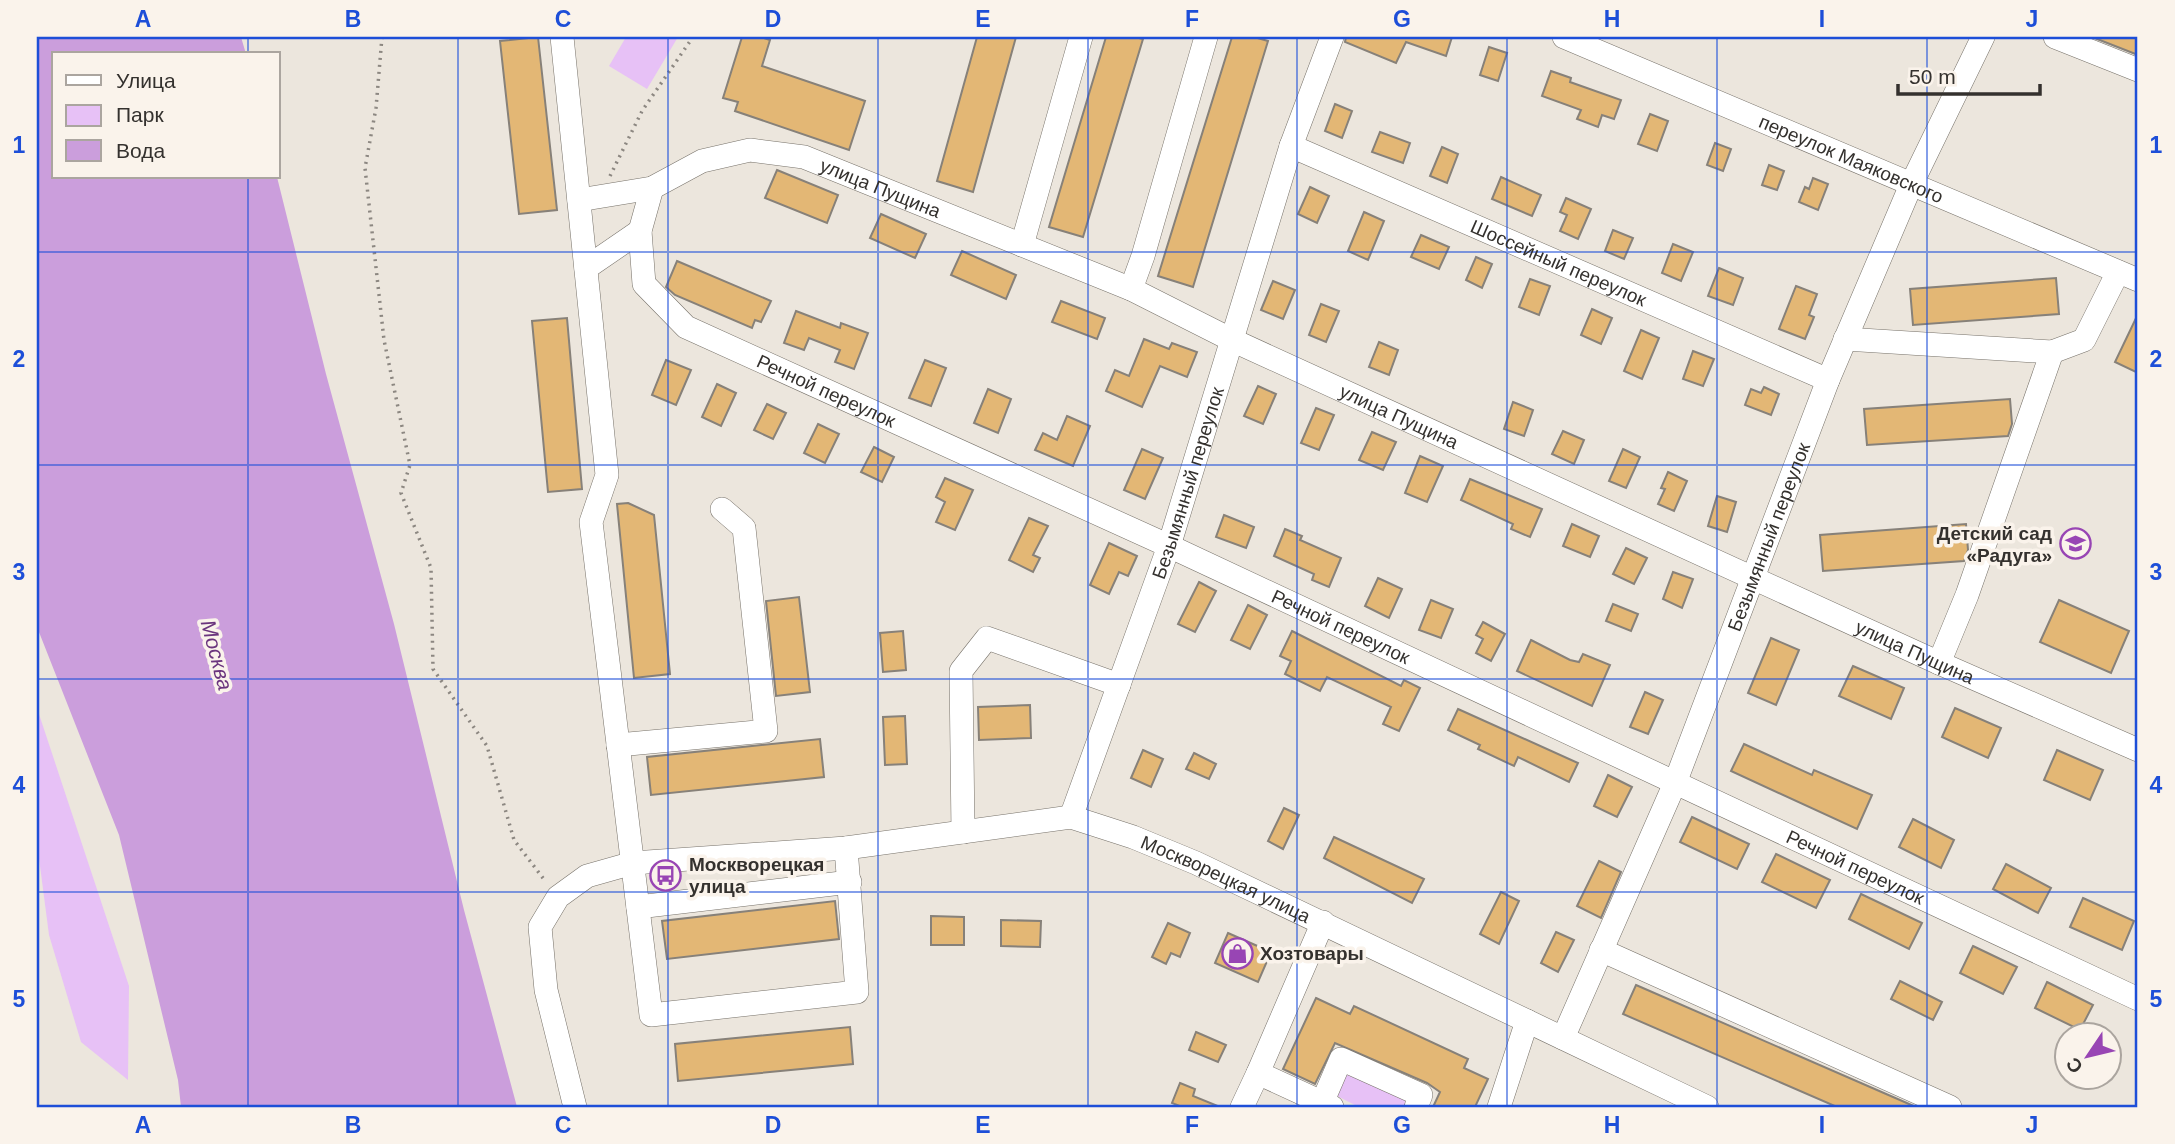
<svg xmlns="http://www.w3.org/2000/svg" width="2175" height="1144" viewBox="0 0 2175 1144" font-family="Helvetica,sans-serif">
<style>
.green{fill:#e7c1f6}
.water{fill:#cb9edc}
.building{fill:#e3b775;stroke:#878179;stroke-width:2}
.lines{fill:none;stroke-linecap:round;stroke-linejoin:round}
.minor-casing{stroke:#77726a;stroke-width:24}
.path{stroke:#8c8781;stroke-width:3.5;stroke-dasharray:2 5;stroke-linecap:butt}
.minor{stroke:#fff;stroke-width:23}
.grid{fill:none;stroke:#1d4ed8;stroke-width:2;stroke-opacity:0.55}
.labels{text-anchor:middle;dominant-baseline:central;stroke-width:7;stroke-linejoin:round;paint-order:stroke}
.street-label{font-size:19px;fill:#34312e;stroke:#faf3eb}
.poi-label{font-size:19px;font-weight:bold;fill:#34312e;stroke:#faf3eb;text-anchor:start}
.water-label{font-size:21px;font-style:italic;fill:#6b357e;stroke:#faf3eb}
.neatline{fill:none;stroke:#1d4ed8;stroke-width:2.5}
.grid-label{font-size:23px;text-anchor:middle;font-weight:bold;fill:#1d4ed8}
</style>
<rect width="100%" height="100%" fill="#ece6dd"/>
<g class="green">
<polygon points="626,37 678,37 647,89 609,66"/>
<polygon points="37,708 129,986 128,1080 81,1042 49,935 37,843"/>
<polygon points="1345,1067 1410,1098 1405,1107 1359,1107 1333,1094"/>
</g>
<polygon class="water" points="37,37 241,37 246,54 54,54 54,177 277,177 326,374 394,624 464,910 517,1107 181,1107 178,1080 119,835 37,627"/>
<g class="building">
<polygon points="538,37 557,210 519,214 500,41"/>
<polygon points="742,37 761,37 770,40 762,66 865,101 849,150 735,111 738,102 723,98"/>
<polygon points="977,37 1016,37 973,192 937,181"/>
<polygon points="1106,37 1135,37 1143,39 1083,237 1049,227"/>
<polygon points="1232,37 1254,37 1268,41 1193,287 1158,276"/>
<polygon points="1346,37 1452,37 1446,56 1406,42 1396,63 1345,42"/>
<polygon points="2092,37 2138,37 2138,55"/>
<polygon points="1489,47 1507,53 1498,81 1480,75"/>
<polygon points="1551,71 1571,78 1570,82 1621,100 1614,119 1602,115 1598,127 1577,119 1581,110 1542,96"/>
<polygon points="1335,104 1352,111 1342,138 1325,131"/>
<polygon points="1650,114 1668,121 1657,151 1638,144"/>
<polygon points="1380,132 1410,143 1403,163 1372,152"/>
<polygon points="1715,143 1731,149 1723,171 1707,165"/>
<polygon points="1442,147 1458,154 1447,183 1430,176"/>
<polygon points="1769,165 1784,171 1777,190 1762,185"/>
<polygon points="777,170 838,195 827,223 765,198"/>
<polygon points="1501,177 1541,195 1532,216 1492,199"/>
<polygon points="1813,178 1828,184 1818,210 1799,202 1805,187 1809,189"/>
<polygon points="1310,187 1329,196 1317,223 1298,214"/>
<polygon points="1566,198 1591,209 1578,239 1560,231 1567,215 1560,212"/>
<polygon points="1364,212 1384,221 1368,260 1348,251"/>
<polygon points="881,214 926,234 915,258 870,238"/>
<polygon points="1613,230 1633,238 1624,259 1605,251"/>
<polygon points="1421,235 1449,247 1439,269 1411,257"/>
<polygon points="1673,244 1693,252 1681,281 1662,273"/>
<polygon points="962,251 1016,275 1006,299 951,275"/>
<polygon points="1476,257 1492,264 1482,288 1466,280"/>
<polygon points="677,261 771,301 761,322 755,320 752,328 675,295 666,287"/>
<polygon points="1719,268 1743,278 1733,305 1708,296"/>
<polygon points="2056,278 2059,314 1913,325 1910,289"/>
<polygon points="1530,279 1550,286 1539,315 1519,307"/>
<polygon points="1273,281 1295,290 1283,319 1261,310"/>
<polygon points="1796,286 1817,294 1809,315 1814,317 1805,339 1779,329"/>
<polygon points="1061,301 1105,318 1097,339 1052,322"/>
<polygon points="1321,304 1339,311 1326,342 1309,335"/>
<polygon points="1592,309 1612,318 1601,344 1581,335"/>
<polygon points="796,311 840,328 841,323 868,333 854,369 835,362 840,350 809,338 804,350 784,343"/>
<polygon points="2138,314 2138,373 2115,362"/>
<polygon points="567,318 582,489 548,492 532,321"/>
<polygon points="1641,330 1659,338 1642,379 1624,371"/>
<polygon points="1144,339 1169,349 1172,343 1197,352 1187,377 1160,366 1142,407 1106,391 1115,370 1129,376"/>
<polygon points="1379,342 1398,350 1389,375 1369,367"/>
<polygon points="1693,351 1714,359 1703,386 1683,379"/>
<polygon points="666,360 691,370 676,405 652,395"/>
<polygon points="925,360 946,368 931,406 909,398"/>
<polygon points="717,384 736,393 721,426 702,417"/>
<polygon points="1258,386 1276,394 1263,424 1244,416"/>
<polygon points="1764,387 1779,394 1771,415 1745,405 1751,389 1761,393"/>
<polygon points="988,389 1011,399 998,433 974,423"/>
<polygon points="2010,399 2012,424 2008,436 1867,445 1864,409"/>
<polygon points="1513,402 1533,410 1524,436 1504,429"/>
<polygon points="767,404 786,413 773,439 754,430"/>
<polygon points="1316,408 1334,415 1319,450 1301,443"/>
<polygon points="1067,416 1090,426 1073,466 1035,450 1043,433 1057,440"/>
<polygon points="818,424 839,434 825,463 804,453"/>
<polygon points="1563,431 1584,440 1574,464 1552,454"/>
<polygon points="1372,432 1396,442 1383,470 1359,460"/>
<polygon points="874,447 894,457 882,482 861,472"/>
<polygon points="1142,449 1163,458 1145,499 1124,490"/>
<polygon points="1623,449 1640,457 1626,488 1609,481"/>
<polygon points="1420,456 1443,466 1427,502 1405,493"/>
<polygon points="1668,472 1687,481 1674,511 1658,504 1665,489 1661,488"/>
<polygon points="945,478 973,490 955,530 936,522 945,502 936,497"/>
<polygon points="1470,479 1542,509 1530,537 1511,529 1513,524 1461,500"/>
<polygon points="1717,496 1736,502 1727,532 1708,526"/>
<polygon points="628,503 654,515 670,674 634,678 617,504"/>
<polygon points="1224,515 1254,527 1246,548 1216,537"/>
<polygon points="1029,518 1048,526 1033,555 1040,558 1033,572 1009,560"/>
<polygon points="1572,524 1599,536 1590,557 1563,546"/>
<polygon points="1966,524 1968,550 1964,561 1823,571 1820,535"/>
<polygon points="1285,529 1302,536 1300,540 1341,558 1329,587 1312,580 1314,574 1274,556"/>
<polygon points="1109,543 1137,556 1128,576 1119,572 1109,594 1090,585"/>
<polygon points="1626,548 1647,558 1634,584 1613,574"/>
<polygon points="1673,572 1693,579 1682,608 1663,599"/>
<polygon points="1378,578 1402,589 1389,618 1365,606"/>
<polygon points="1199,582 1216,591 1195,632 1178,624"/>
<polygon points="799,597 810,692 776,696 766,601"/>
<polygon points="1431,600 1453,609 1441,638 1419,630"/>
<polygon points="2059,600 2129,631 2111,673 2040,642"/>
<polygon points="1613,604 1638,614 1631,631 1606,621"/>
<polygon points="1248,605 1267,615 1250,649 1231,640"/>
<polygon points="1483,622 1505,634 1491,661 1476,653 1483,639 1476,635"/>
<polygon points="903,631 906,670 883,672 880,633"/>
<polygon points="1292,631 1401,686 1404,680 1420,688 1399,731 1383,724 1391,707 1327,677 1320,691 1285,674 1291,661 1280,656"/>
<polygon points="1771,638 1799,650 1776,705 1748,693"/>
<polygon points="1531,640 1570,660 1579,662 1583,654 1610,665 1592,706 1517,671"/>
<polygon points="1853,666 1904,688 1891,719 1839,696"/>
<polygon points="1645,692 1663,700 1648,734 1630,727"/>
<polygon points="1030,705 1031,738 979,740 978,707"/>
<polygon points="1955,708 2001,728 1988,758 1942,737"/>
<polygon points="1458,709 1578,763 1569,782 1518,757 1514,766 1478,749 1480,745 1448,730"/>
<polygon points="905,716 907,764 885,765 883,717"/>
<polygon points="820,739 824,777 651,795 647,757"/>
<polygon points="1744,744 1812,775 1814,770 1872,795 1857,829 1731,771"/>
<polygon points="1143,750 1163,759 1151,787 1131,778"/>
<polygon points="2057,750 2103,770 2090,800 2044,780"/>
<polygon points="1194,753 1216,764 1209,779 1186,769"/>
<polygon points="1608,775 1632,787 1617,817 1594,806"/>
<polygon points="1284,808 1299,815 1283,849 1268,841"/>
<polygon points="1692,817 1749,844 1737,869 1680,842"/>
<polygon points="1913,819 1954,840 1941,868 1899,847"/>
<polygon points="1334,837 1424,879 1412,903 1324,858"/>
<polygon points="1776,854 1830,880 1816,908 1762,882"/>
<polygon points="1599,861 1621,872 1601,918 1577,906"/>
<polygon points="2006,864 2051,888 2038,913 1993,889"/>
<polygon points="1501,892 1519,901 1499,944 1480,934"/>
<polygon points="1861,894 1922,923 1909,949 1849,919"/>
<polygon points="2083,898 2134,921 2122,950 2070,927"/>
<polygon points="835,901 839,939 667,959 662,921"/>
<polygon points="931,916 964,917 964,945 931,945"/>
<polygon points="1001,920 1041,921 1040,947 1001,946"/>
<polygon points="1168,923 1190,933 1180,957 1171,953 1166,964 1152,957"/>
<polygon points="1556,932 1574,940 1558,972 1541,963"/>
<polygon points="1228,933 1271,952 1258,982 1215,963"/>
<polygon points="1973,946 2017,967 2003,994 1960,973"/>
<polygon points="1900,981 1942,1002 1933,1020 1891,999"/>
<polygon points="2047,982 2093,1005 2080,1030 2035,1008"/>
<polygon points="1636,985 1916,1107 1837,1107 1623,1014"/>
<polygon points="1316,998 1350,1014 1354,1006 1468,1059 1464,1068 1488,1079 1475,1107 1433,1107 1440,1092 1427,1083 1335,1043 1315,1084 1283,1069"/>
<polygon points="850,1027 853,1064 678,1081 675,1044"/>
<polygon points="1196,1032 1226,1045 1218,1062 1189,1050"/>
<polygon points="1180,1083 1195,1089 1193,1096 1220,1107 1182,1107 1172,1103"/>
</g>
<g class="lines">
<defs>
<g id="minor">
<polyline points="562,37 607,475 591,522 651,1015 857,992 846,848"/>
<path id="s1" d="M1564 37 2138 280"/>
<polyline points="2055,37 2138,70"/>
<path id="s2" d="M1291 146 1828 380"/>
<path id="s3" d="M652 188 640 231 644 284 686 327 1169 546 2138 999"/>
<path id="s4" d="M579 200 652 188 702 161 750 150 804 157 1131 289 1232 340 1939 663 2138 750"/>
<polyline points="1022,245 1081,37"/>
<polyline points="586,268 640,231"/>
<polyline points="1131,289 1143,256 1206,37"/>
<polyline points="1845,339 2052,352 2084,340 2118,272"/>
<polyline points="1939,663 1967,595 2052,352"/>
<polyline points="618,745 766,731 744,528 722,509"/>
<path id="s5" d="M1071 817 1169 546 1291 146 1332 37"/>
<polyline points="963,832 961,671 987,638 1119,685"/>
<polyline points="638,907 850,882"/>
<polyline points="1323,922 1258,1073 1332,1107"/>
<polyline points="1601,950 1950,1107"/>
<path id="s6" d="M1563 1038 1675 783 1828 380 1911 185 1983 37"/>
<polyline points="1322,1103 1341,1059 1421,1095 1416,1107"/>
<path id="s7" d="M575 1107 546 990 540 927 558 897 587 876 633 863 846 848 1071 817 1133 837 1196 863 1707 1107"/>
<polyline points="1242,1107 1258,1073"/>
<polyline points="1499,1107 1527,1021"/>
</g>
</defs>
<use href="#minor" class="minor-casing"/>
<g class="path">
<polyline points="382,37 376,108 365,168 384,340 410,465 401,493 431,568 433,669 487,746 514,840 546,882"/>
<polyline points="610,176 642,111 693,37"/>
</g>
<use href="#minor" class="minor"/>
</g>
<path class="grid" d="M248 37V54M458 37V1107M668 37V1107M878 37V1107M1088 37V1107M1297 37V1107M1507 37V1107M1717 37V1107M1927 37V1107M248 177V1107M37 252H2138M37 465H2138M37 679H2138M37 892H2138"/>
<defs>
<symbol id="school-ring" viewBox="-11 -11 22 22"><circle r="9.5" fill="#faf3eb" stroke="#9845b4" stroke-width="1.5"/><path d="M0-5L7-2L0 1L-7-2ZM-4 1L0 2.5L4 1V4Q0 6-4 4Z" fill="#9845b4"/></symbol>
<symbol id="bus-ring" viewBox="-11 -11 22 22"><circle r="9.5" fill="#faf3eb" stroke="#9845b4" stroke-width="1.5"/><path d="M-5-6H5V4H4V6H2V4H-2V6H-4V4H-5ZM-3.5-4V0h7V-4ZM-3.5 1.2v1.5H-2V1.2ZM2 1.2v1.5H3.5V1.2Z" fill="#9845b4"/></symbol>
<symbol id="shop-ring" viewBox="-11 -11 22 22"><circle r="9.5" fill="#faf3eb" stroke="#9845b4" stroke-width="1.5"/><path d="M-5-2.5h2.3a2.7 3.5 0 0 1 5.4 0H5L5.5 6h-11ZM-1.5-2.5h3a1.5 2.3 0 0 0-3 0Z" fill="#9845b4"/></symbol>
</defs>
<g fill-rule="evenodd">
<use href="#school-ring" x="2058" y="526" width="35" height="35"/>
<use href="#bus-ring" x="648" y="858" width="35" height="35"/>
<use href="#shop-ring" x="1220" y="936" width="35" height="35"/>
</g>
<g class="labels">
<g class="street-label">
<text stroke="none"><textPath href="#s1" startOffset="312">переулок Маяковского</textPath></text>
<text stroke="none"><textPath href="#s4" startOffset="317">улица Пущина</textPath></text>
<text stroke="none"><textPath href="#s2" startOffset="292">Шоссейный переулок</textPath></text>
<text stroke="none"><textPath href="#s3" startOffset="312">Речной переулок</textPath></text>
<text stroke="none"><textPath href="#s4" startOffset="884">улица Пущина</textPath></text>
<text stroke="none"><textPath href="#s5" startOffset="354">Безымянный переулок</textPath></text>
<text stroke="none"><textPath href="#s6" startOffset="542">Безымянный переулок</textPath></text>
<text stroke="none"><textPath href="#s3" startOffset="878">Речной переулок</textPath></text>
<text stroke="none"><textPath href="#s4" startOffset="1451">улица Пущина</textPath></text>
<text stroke="none"><textPath href="#s3" startOffset="1446">Речной переулок</textPath></text>
<text stroke="none"><textPath href="#s7" startOffset="910">Москворецкая улица</textPath></text>
</g>
<g class="poi-label">
<text x="2052" y="533" text-anchor="end">Детский сад<tspan x="2052" dy="22">«Радуга»</tspan></text>
<text x="689" y="864">Москворецкая<tspan x="689" dy="22">улица</tspan></text>
<text x="1260" y="953">Хозтовары</text>
</g>
<g class="water-label">
<text transform="translate(217 655) rotate(75)">Москва</text>
</g>
</g>
<rect width="2175" height="1144" fill="none" stroke="#faf3eb" stroke-width="77"/>
<rect x="52" y="52" width="228" height="126" fill="#faf3eb" stroke="#aba59f" stroke-width="2"/>
<rect x="66" y="75" width="35" height="10" fill="#ffffff" stroke="#aba59f" stroke-width="2"/>
<text x="116" y="88" font-size="21" fill="#34312e">Улица</text>
<rect x="66" y="105" width="35" height="21" fill="#e7c1f6" stroke="#aba59f" stroke-width="2"/>
<text x="116" y="122" font-size="21" fill="#34312e">Парк</text>
<rect x="66" y="140" width="35" height="21" fill="#cb9edc" stroke="#aba59f" stroke-width="2"/>
<text x="116" y="158" font-size="21" fill="#34312e">Вода</text>
<g transform="translate(2088 1056) rotate(235)"><circle r="33" fill="#faf3eb" stroke="#aba59f" stroke-width="2"/>
<path d="M0-5L12 26L0 18L-12 26Z" fill="#9845b4"/>
<text y="-10" font-size="19" font-weight="bold" text-anchor="middle" fill="#34312e">С</text>
</g>
<path d="M1898 84v10h142v-10" fill="none" stroke="#34312e" stroke-width="3.5"/>
<text x="1909" y="84" font-size="21" fill="#34312e" stroke="#faf3eb" stroke-width="5" paint-order="stroke">50 m</text>
<rect x="38" y="38" width="2098" height="1068" class="neatline"/>
<g class="grid-label">
<text x="143" y="27">A</text>
<text x="353" y="27">B</text>
<text x="563" y="27">C</text>
<text x="773" y="27">D</text>
<text x="983" y="27">E</text>
<text x="1192" y="27">F</text>
<text x="1402" y="27">G</text>
<text x="1612" y="27">H</text>
<text x="1822" y="27">I</text>
<text x="2032" y="27">J</text>
<text x="19" y="153">1</text>
<text x="2156" y="153">1</text>
<text x="19" y="367">2</text>
<text x="2156" y="367">2</text>
<text x="19" y="580">3</text>
<text x="2156" y="580">3</text>
<text x="19" y="793">4</text>
<text x="2156" y="793">4</text>
<text x="19" y="1007">5</text>
<text x="2156" y="1007">5</text>
<text x="143" y="1133">A</text>
<text x="353" y="1133">B</text>
<text x="563" y="1133">C</text>
<text x="773" y="1133">D</text>
<text x="983" y="1133">E</text>
<text x="1192" y="1133">F</text>
<text x="1402" y="1133">G</text>
<text x="1612" y="1133">H</text>
<text x="1822" y="1133">I</text>
<text x="2032" y="1133">J</text>
</g>
</svg>
